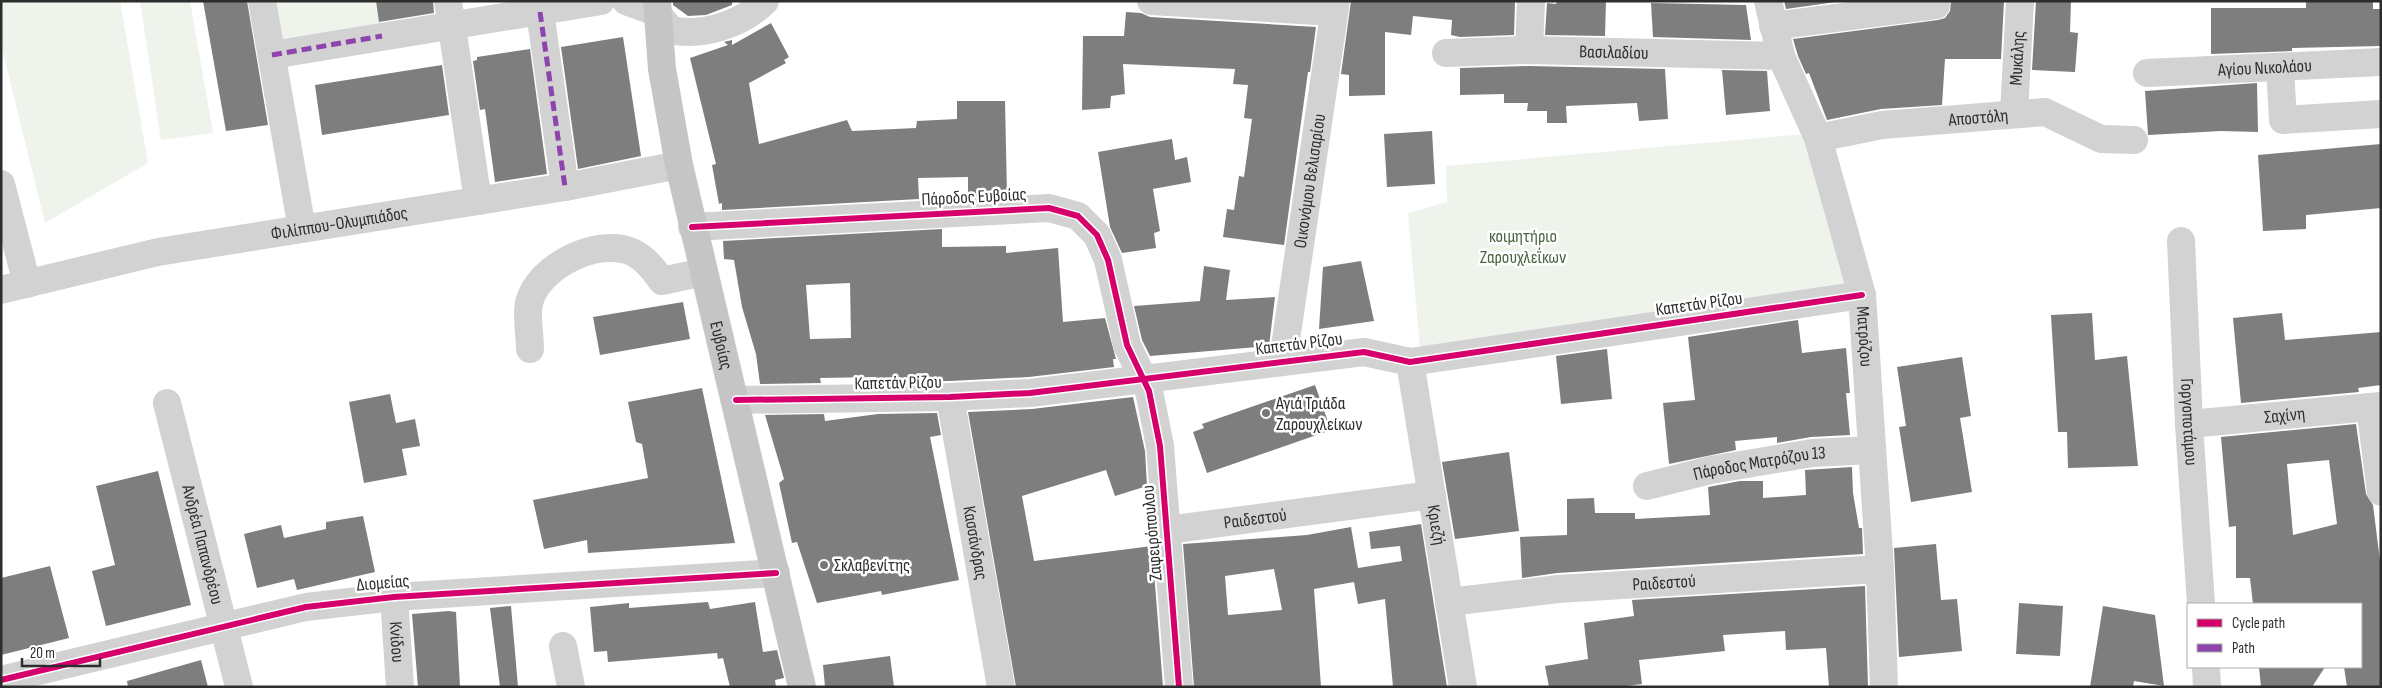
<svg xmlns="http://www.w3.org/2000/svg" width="2382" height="688" viewBox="0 0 2382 688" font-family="'Sofia Sans Condensed',sans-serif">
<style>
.green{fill:#eef3ec}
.building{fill:#7e7e7e;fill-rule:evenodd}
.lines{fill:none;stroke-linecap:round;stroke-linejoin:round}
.minor{stroke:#d2d2d2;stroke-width:28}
.major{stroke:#c5c5c5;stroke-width:28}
.quiet{stroke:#8e44ad;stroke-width:5;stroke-dasharray:10 5;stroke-linecap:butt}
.cycleway-casing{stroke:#fff;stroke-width:9}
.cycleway{stroke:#d6006c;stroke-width:6}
.poi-dot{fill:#767676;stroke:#fff;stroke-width:2}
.labels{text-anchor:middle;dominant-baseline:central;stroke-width:5;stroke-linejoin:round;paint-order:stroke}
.street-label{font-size:18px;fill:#2d2d2d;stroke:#fff}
.park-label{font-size:18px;fill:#4a643f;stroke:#fff}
.poi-label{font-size:18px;fill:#2d2d2d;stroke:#fff;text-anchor:start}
</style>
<rect width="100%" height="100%" fill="#fff"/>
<g class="green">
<polygon points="1,1 120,1 148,163 45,223 1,44"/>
<polygon points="140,1 190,1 213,133 161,140"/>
<polygon points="272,1 376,1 383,40 281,56"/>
<polygon points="1806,134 1848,281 1840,290 1420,349 1408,213 1447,202 1446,166"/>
</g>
<g class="building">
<polygon points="203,1 247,1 268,125 226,131"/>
<polygon points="376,1 433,1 434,13 379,22"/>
<polygon points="673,1 732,1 732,5 706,15 688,16 673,5"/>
<polygon points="1351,1 1515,1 1514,35 1460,37 1451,35 1452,20 1413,16 1411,35 1385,32 1385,95 1349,96 1349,75 1341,74"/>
<polygon points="1557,1 1606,1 1605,36 1545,35 1547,3 1556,4"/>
<polygon points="1784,1 1843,1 1786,9"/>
<polygon points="1951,1 2004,1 2001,59 1945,59 1942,105 1881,109 1827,120 1809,73 1806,74 1798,56 1793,39 1938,20 1945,18 1950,11"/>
<polygon points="2036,1 2071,1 2070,32 2078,33 2075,72 2032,70"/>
<polygon points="2306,1 2373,1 2373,9 2380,9 2381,46 2292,48 2292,51 2211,54 2211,8 2306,8"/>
<polygon points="1651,3 1746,5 1751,40 1653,37"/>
<polygon points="1126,12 1141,13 1150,17 1316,27 1310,72 1308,72 1284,245 1223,237 1227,209 1234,210 1239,176 1244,177 1252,119 1244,118 1248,85 1233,84 1235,69 1123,64 1125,94 1111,96 1110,108 1082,110 1083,36 1124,36"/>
<polygon points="771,23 789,57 784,60 786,63 749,83 759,144 847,120 852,131 916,128 917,121 957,119 957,101 1005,101 1007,195 968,197 968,177 918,178 919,199 722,210 722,203 719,204 712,165 716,164 690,58 728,45 724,42 732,40 732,45"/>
<polygon points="623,37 641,156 578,169 561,47"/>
<polygon points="530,49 547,174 495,182 485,109 480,110 473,61 477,60 477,57"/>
<polygon points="442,65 449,115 322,135 315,85"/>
<polygon points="1529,66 1665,69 1668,119 1639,121 1637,103 1566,106 1567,123 1547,123 1547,111 1527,111 1528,103 1504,103 1504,94 1460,95 1460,68"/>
<polygon points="1722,70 1767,71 1770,111 1726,115"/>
<polygon points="2257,83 2258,132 2221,131 2148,135 2145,91"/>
<polygon points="1432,131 1435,184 1387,187 1384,134"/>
<polygon points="1172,139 1175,160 1187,157 1191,182 1153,189 1160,231 1154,233 1156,248 1122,253 1110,227 1098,152"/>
<polygon points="2381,144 2381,208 2306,215 2306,229 2263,231 2258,155"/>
<path d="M942 229V247L1006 246V253L1058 248 1063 322 1105 318 1116 359H1113L1114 367 1029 377 950 381 876 382V377L820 378 821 383 760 384 756 354 742 307 734 260 724 259 723 241ZM850 283 851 338 810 339 806 285Z"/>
<polygon points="1361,261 1374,321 1319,329 1323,267"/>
<polygon points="1204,266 1230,270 1226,300 1275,297 1269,346 1150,356 1142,340 1134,306 1200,301"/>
<polygon points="683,302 690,339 600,355 593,317"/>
<polygon points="2092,313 2095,360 2127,356 2138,466 2068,468 2067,432 2058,432 2051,315"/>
<polygon points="2282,313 2285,340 2381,332 2381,385 2358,388 2359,392 2241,403 2233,318"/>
<polygon points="1798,320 1802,353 1846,348 1850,393 1846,393 1850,435 1811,437 1777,443 1777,437 1735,441 1736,450 1669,464 1663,403 1695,400 1688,337"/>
<polygon points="1607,349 1612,399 1561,404 1556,356"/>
<polygon points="1962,357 1971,416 1960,418 1972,492 1911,502 1899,427 1906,426 1897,367"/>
<polygon points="1315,385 1331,430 1207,473 1193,432 1204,428 1202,424"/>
<polygon points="702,388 735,543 588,553 587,540 544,549 533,500 648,478 642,444 636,442 628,402"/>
<polygon points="390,394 396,423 415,419 420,446 402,449 407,475 364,483 349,402"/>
<polygon points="1133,397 1145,451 1147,486 1115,496 1106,470 1022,496 1034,561 1152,546 1163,687 1016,687 968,412 1032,409"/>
<polygon points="937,413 941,435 930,437 959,580 882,595 881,591 817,603 797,542 792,543 779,483 784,479 765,415 824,414 825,421 878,414"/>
<path d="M2356 424 2366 494 2373 505 2381 569V687H2347L2344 667H2361V604H2253L2250 578H2236V526L2229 527 2221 437ZM2329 460 2337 524 2293 535 2287 464Z"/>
<polygon points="1509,452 1519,531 1455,539 1442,462"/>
<polygon points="1852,467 1853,493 1859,528 1862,528 1863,554 1557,573 1522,578 1520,537 1567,535 1567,499 1594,498 1595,513 1635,513 1635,519 1710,515 1708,487 1740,481 1763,481 1763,498 1806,495 1805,470"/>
<polygon points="158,471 191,605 106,626 92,571 115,565 96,486"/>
<polygon points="363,516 375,572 297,590 294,579 257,588 244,534 281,525 284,538 326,529 326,522"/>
<path d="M1421 524 1447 687H1393L1385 599 1358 604 1354 582 1314 589 1321 687H1194L1183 544 1307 535 1351 527 1358 568 1402 561 1400 546 1371 549 1369 532ZM1274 569 1282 610 1228 615 1225 576Z"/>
<polygon points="1936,544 1941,600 1957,599 1962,651 1899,657 1894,548"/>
<polygon points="50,566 69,638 1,655 1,578"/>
<polygon points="1865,586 1868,687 1829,687 1826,648 1786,650 1785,631 1723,635 1725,651 1639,660 1642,684 1619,687 1549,687 1545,666 1588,659 1584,623 1634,616 1632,600"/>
<polygon points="708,602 710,609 755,602 763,652 777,650 784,678 775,680 776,687 730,687 723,658 718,659 717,653 608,662 607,651 594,652 590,607 629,603 629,608"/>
<polygon points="2019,603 2063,606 2060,656 2016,654"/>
<polygon points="511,606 518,687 500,687 490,608"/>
<polygon points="2103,606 2155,615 2164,686 2134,681 2133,687 2090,687"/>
<polygon points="449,611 456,612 460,687 418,687 412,614"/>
<polygon points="890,656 894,687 825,687 823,665"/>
<polygon points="201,660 208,687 128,687 127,681"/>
<polygon points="2259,667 2325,667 2312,687 2261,687"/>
</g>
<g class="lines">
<g class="minor">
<polyline points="262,1 302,229"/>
<polyline points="448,1 478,201"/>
<path d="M626 1 656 12 671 30C703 37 742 24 765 1"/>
<polyline points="1151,1 1334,12"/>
<path id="s1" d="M1768 1 1781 56 1818 138 1862 295 1880 569 1884 687"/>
<polyline points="540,12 565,187"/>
<polyline points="1773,26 1936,5"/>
<polyline points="1529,50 1531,1"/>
<path id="s2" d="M1446 53 1529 50 1781 56"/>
<polyline points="272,55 601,1"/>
<polyline points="2280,68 2283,120 2381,114"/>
<path id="s3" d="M2147 73 2381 62"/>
<path id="s4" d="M2014 114 2020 1"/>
<path id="s5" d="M1818 138 1882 125 2045 112 2101 139 2134 140"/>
<polyline points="1,184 27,284"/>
<polyline points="692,227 1049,208 1078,216 1097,235 1108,260 1127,345 1149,391 1160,446 1179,687"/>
<path id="s6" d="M2181 241 2189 424 2201 604"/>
<path id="s7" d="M1 290 158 252 565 187 679 165"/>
<path d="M530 349C530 335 526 316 529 303 538 266 598 237 632 252 645 258 654 270 662 281L704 272"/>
<path id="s8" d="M1283 360 1336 1"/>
<path id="s9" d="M1410 362 1463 687"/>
<path id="s10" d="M950 397 1001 687"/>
<polyline points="736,400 950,397 1030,393 1364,352 1410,362 1862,295"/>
<path id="s11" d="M167 403 239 687"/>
<polyline points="2370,407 2381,492"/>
<path id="s12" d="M2189 424 2381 406"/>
<path id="s13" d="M1647 486 1711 470 1812 453 1872 450"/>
<path id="s14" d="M1167 530 1432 495"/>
<path id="s15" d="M394 597 400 687"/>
<path id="s16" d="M1449 602 1558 589 1880 569"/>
<polyline points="563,646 571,687"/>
<polyline points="2206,667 2207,687"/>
<polyline points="1,680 306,607 394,597 776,573"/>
</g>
<path class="major" id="s17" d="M657 1 662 69 679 165 802 687"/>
<g class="quiet">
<polyline points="540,12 565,187"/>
<polyline points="272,55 382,36"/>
</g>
<defs>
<g id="cycleway">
<polyline points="692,227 1049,208 1078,216 1097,235 1108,260 1127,345 1149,391 1160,446 1179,687"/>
<polyline points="736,400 950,397 1030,393 1364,352 1410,362 1862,295"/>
<polyline points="1,680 306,607 394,597 776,573"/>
</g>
</defs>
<use href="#cycleway" class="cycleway-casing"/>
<use href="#cycleway" class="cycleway"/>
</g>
<g class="poi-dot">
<circle cx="1266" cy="413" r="5"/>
<circle cx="824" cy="565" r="5"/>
</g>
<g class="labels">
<g class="street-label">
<text stroke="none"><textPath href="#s2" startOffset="168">Βασιλαδίου</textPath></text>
<text stroke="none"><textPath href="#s4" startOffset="56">Μυκάλης</textPath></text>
<text stroke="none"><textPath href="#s3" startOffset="118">Αγίου Νικολάου</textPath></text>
<text stroke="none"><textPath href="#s5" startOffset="162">Αποστόλη</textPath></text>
<text stroke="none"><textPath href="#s8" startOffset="181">Οικονόμου Βελισαρίου</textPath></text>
<text transform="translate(974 197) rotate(-3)">Πάροδος Ευβοίας</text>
<text stroke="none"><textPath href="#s7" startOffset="345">Φιλίππου-Ολυμπιάδος</textPath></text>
<text transform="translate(1699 304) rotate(-8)">Καπετάν Ρίζου</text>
<text stroke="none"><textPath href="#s1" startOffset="351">Ματρόζου</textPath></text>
<text transform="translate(1299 344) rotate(-7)">Καπετάν Ρίζου</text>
<text stroke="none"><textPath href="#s17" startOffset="351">Ευβοίας</textPath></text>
<text transform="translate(898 383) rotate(-1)">Καπετάν Ρίζου</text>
<text stroke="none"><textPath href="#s12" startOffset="96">Σαχίνη</textPath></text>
<text stroke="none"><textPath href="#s6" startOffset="181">Γοργοποτάμου</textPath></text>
<text stroke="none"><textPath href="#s13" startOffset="115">Πάροδος Ματρόζου 13</textPath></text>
<text stroke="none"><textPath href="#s14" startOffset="89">Ραιδεστού</textPath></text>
<text stroke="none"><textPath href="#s9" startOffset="165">Κριεζή</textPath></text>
<text transform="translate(1152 533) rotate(-95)">Ζαφειρόπουλου</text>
<text stroke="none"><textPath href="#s10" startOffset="148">Κασσάνδρας</textPath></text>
<text stroke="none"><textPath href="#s11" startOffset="146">Ανδρέα Παπανδρέου</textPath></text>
<text stroke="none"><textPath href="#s16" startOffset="216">Ραιδεστού</textPath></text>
<text transform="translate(383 583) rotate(-5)">Διομείας</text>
<text stroke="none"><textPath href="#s15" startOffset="45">Κνίδου</textPath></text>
</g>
<g class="park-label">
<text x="1523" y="236">κοιμητήριο<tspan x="1523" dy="21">Ζαρουχλεΐκων</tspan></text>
</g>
<g class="poi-label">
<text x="1276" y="403">Αγιά Τριάδα<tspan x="1276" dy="21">Ζαρουχλείκων</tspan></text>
<text x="834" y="565">Σκλαβενίτης</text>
</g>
</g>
<rect width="2382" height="688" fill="none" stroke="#2d2d2d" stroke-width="5"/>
<rect x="2187" y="603" width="175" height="65" fill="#ffffff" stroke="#ababab"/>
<rect x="2197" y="619" width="25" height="8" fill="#d6006c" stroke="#ababab"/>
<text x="2232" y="628" font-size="15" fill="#2d2d2d">Cycle path</text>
<rect x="2197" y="644" width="25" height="8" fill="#8e44ad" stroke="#ababab"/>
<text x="2232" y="653" font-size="15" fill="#2d2d2d">Path</text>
<path d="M22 658v8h78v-8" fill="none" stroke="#2d2d2d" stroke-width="2.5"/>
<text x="30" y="658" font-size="15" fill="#2d2d2d" stroke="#ffffff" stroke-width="4" paint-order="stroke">20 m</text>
</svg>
